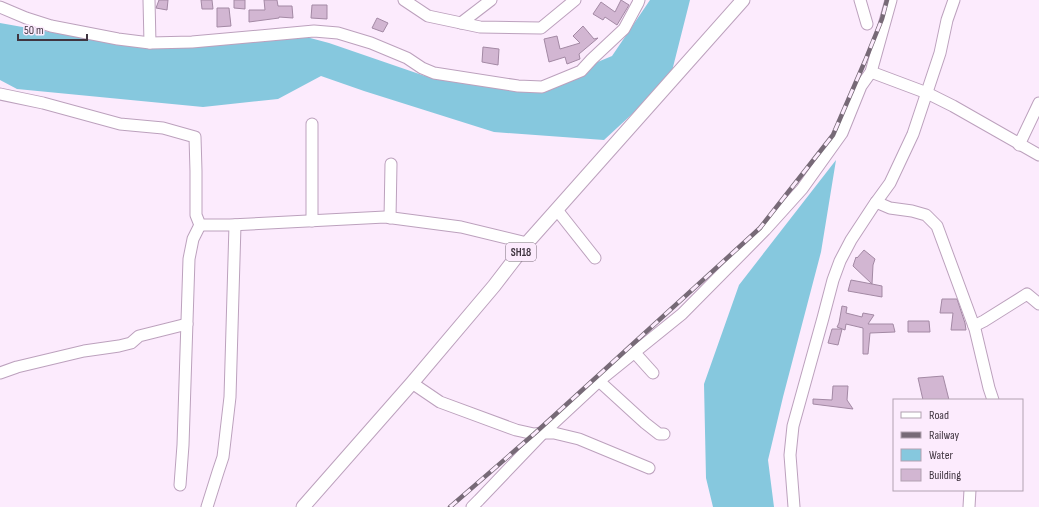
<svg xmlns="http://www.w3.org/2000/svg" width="1039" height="507" viewBox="0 0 1039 507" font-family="'Sofia Sans Condensed',sans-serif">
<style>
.water{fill:#86c8de}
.building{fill:#d2b6d2;stroke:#a389a4}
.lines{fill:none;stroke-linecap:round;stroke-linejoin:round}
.minor-casing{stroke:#bca1bd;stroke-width:13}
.major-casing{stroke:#bca1bd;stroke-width:15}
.minor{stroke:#fff;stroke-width:11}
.major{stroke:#fff;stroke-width:13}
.rail-casing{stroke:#776a77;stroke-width:4.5}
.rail{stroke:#fcebfd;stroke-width:3;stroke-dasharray:9;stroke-linecap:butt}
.labels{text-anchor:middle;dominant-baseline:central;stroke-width:3;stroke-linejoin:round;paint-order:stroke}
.shield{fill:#fcebfd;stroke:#786c79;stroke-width:1}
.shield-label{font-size:11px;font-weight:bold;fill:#403540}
</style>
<rect width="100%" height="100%" fill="#fcebfd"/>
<g class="water">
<polygon points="650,0 690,0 670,79 604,140 494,132 364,91 321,76 278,99 203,107 17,89 0,80 0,23 112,43 280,30 329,43 425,76 540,86 612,56"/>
<polygon points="836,160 821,252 783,397 768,460 774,507 713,507 706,478 704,384 739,285"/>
</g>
<g class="building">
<polygon points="159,0 168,0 167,10 156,8"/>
<polygon points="201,0 212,0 213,9 202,9"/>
<polygon points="234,0 245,0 245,9 234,8"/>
<polygon points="264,0 277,0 278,6 292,6 293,18 279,17 279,18 249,22 249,10 265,10"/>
<polygon points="621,0 629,5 617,25 605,17 603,20 593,14 601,2 615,12"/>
<polygon points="312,5 327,5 327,19 311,18"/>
<polygon points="217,8 229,8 231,26 217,27"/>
<polygon points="377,18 388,23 383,32 372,28"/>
<polygon points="583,26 594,39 598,38 579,54 580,59 567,64 565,57 549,62 544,39 557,36 560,49 580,43 573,36"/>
<polygon points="483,47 499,49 498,65 482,62"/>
<polygon points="864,250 875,259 873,265 872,284 882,286 882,297 848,291 851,280 872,284 853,266 856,257 857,258"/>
<polygon points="942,299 957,299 965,323 966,330 951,330 953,313 940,313"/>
<polygon points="842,306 847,307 846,313 862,317 863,313 874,315 868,324 893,324 895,332 870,333 868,354 863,354 863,328 846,324 845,330 837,327 839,323"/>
<polygon points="908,321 929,321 930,332 908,332"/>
<polygon points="832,329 842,329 838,345 828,343"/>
<polygon points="943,376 949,400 923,400 918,378"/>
<polygon points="833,386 848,386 847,400 853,409 813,404 813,399 832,400"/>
</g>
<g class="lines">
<defs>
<g id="minor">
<polyline points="149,0 150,43"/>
<polyline points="404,0 428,16 480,27 541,28 575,0"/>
<polyline points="860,0 867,24"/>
<polyline points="0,7 26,18 51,26 118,39 150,43 192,42 314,31 338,33 371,43 407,58 422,68 434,73 518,86 542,87 581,71 592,59 624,29 638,3 639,0"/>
<polyline points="461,23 491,0"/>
<polyline points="871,72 927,93 953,106 1039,155"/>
<polyline points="0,94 43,103 120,124 163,128 195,137 196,171 196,215 200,225 230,225 385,217 461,227 527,243"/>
<polyline points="312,124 312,221"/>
<polyline points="1019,145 1039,103"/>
<polyline points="876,202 890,208 912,211 926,215 937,226 975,329 989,388 993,400"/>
<polyline points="557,210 595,258"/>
<polyline points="390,218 391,164"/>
<polyline points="974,326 984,321 1027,294 1039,304"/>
<polyline points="635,353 653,373"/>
<polyline points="0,373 17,367 84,351 119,346 131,343 139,336 187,324"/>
<polyline points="599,381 645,423 659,434 664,434"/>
<polyline points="412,383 440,402 516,430 534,434 543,433 554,433 579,439 649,468"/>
<polyline points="180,485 183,445 189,259 193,239 200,225"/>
<polyline points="207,507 218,472 223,457 230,397 235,225"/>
<polyline points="472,507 479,500 543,433 599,381 682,314 765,230 802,189 842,133 861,86 871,72 891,0"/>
<polyline points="794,507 790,455 793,426 823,318 833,280 840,261 851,240 874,205 890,183 913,134 940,53 947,20 954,0"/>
<polyline points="969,507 970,490"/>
</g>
<polyline id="major" points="303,507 412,383 494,286 527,243 743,0"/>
</defs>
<use href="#minor" class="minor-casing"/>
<use href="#major" class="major-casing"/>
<use href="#minor" class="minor"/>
<use href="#major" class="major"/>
<defs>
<polyline id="rail" points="450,507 534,434 760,228 833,135 865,61 882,19 887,0"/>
</defs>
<use href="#rail" class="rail-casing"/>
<use href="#rail" class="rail"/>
</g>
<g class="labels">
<rect class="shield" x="506" y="243" width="30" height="18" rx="3"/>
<g class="shield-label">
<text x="521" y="252">SH18</text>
</g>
</g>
<rect x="893" y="399" width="130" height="92" fill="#fcebfd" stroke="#b1a2b1"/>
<rect x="901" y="412" width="20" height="6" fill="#ffffff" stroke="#b1a2b1"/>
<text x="929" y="419" font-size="12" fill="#403540">Road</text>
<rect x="901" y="432" width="20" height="6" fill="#776a77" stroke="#b1a2b1"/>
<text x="929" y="439" font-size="12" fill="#403540">Railway</text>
<rect x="901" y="449" width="20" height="12" fill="#86c8de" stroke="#b1a2b1"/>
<text x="929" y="459" font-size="12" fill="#403540">Water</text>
<rect x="901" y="469" width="20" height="12" fill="#d2b6d2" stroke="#b1a2b1"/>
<text x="929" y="479" font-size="12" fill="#403540">Building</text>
<path d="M18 34v6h69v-6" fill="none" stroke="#403540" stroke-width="2"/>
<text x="24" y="34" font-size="12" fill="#403540" stroke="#fcebfd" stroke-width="3" paint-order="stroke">50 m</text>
</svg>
